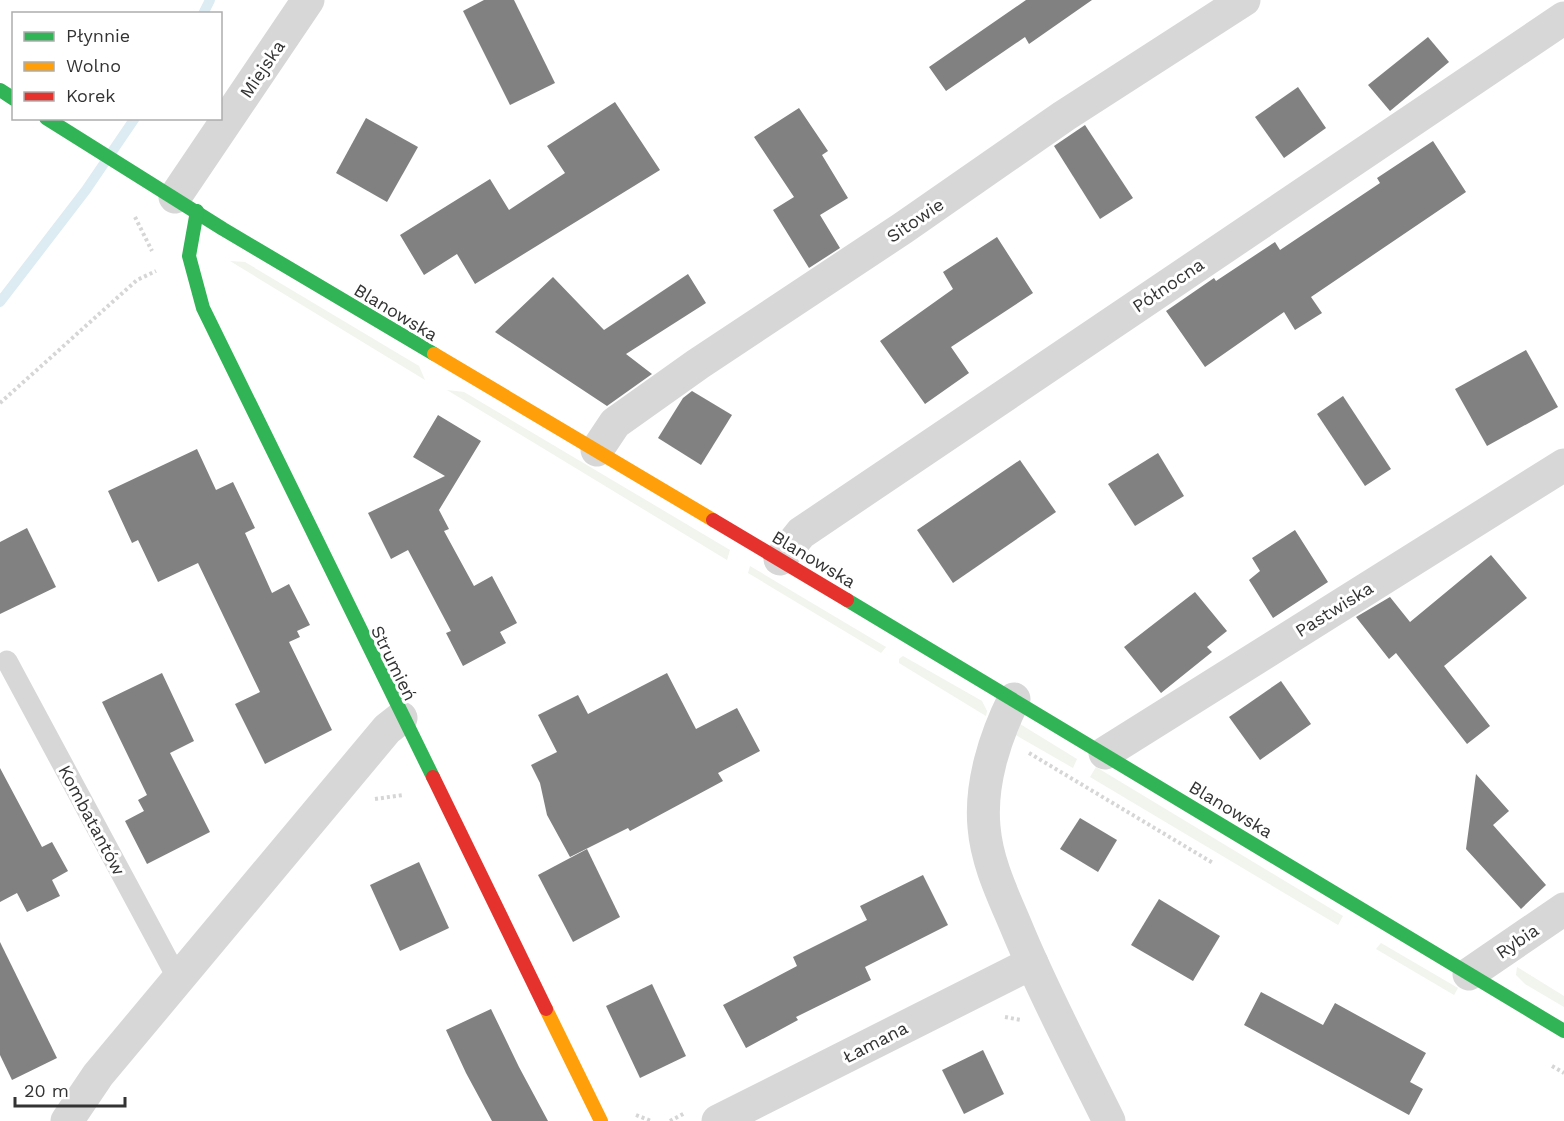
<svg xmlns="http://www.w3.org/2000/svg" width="1564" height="1121" viewBox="0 0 1564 1121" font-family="'Work Sans',sans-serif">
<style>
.green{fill:#f1f5ed}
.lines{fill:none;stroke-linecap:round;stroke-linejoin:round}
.stream{stroke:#ddebf3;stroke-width:10}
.building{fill:#818181}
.path{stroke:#d6d6d6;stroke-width:4;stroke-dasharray:3 3;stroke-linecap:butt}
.lane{stroke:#d7d7d7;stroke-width:21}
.street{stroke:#d7d7d7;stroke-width:33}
.fast{stroke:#30b455;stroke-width:14}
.slow{stroke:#ff9f0a;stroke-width:14}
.jam{stroke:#e5322d;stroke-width:14}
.labels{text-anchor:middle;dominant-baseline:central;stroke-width:6;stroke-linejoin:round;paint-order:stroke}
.street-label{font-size:18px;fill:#333;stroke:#fff}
</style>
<rect width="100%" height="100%" fill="#fff"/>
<g class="green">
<polygon points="230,261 245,262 419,366 425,380"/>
<polygon points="447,390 464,392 730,550 727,560"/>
<polygon points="750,566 886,647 881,653 748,573"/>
<polygon points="903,656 982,701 987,711 986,716 899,663 899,659"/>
<polygon points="1020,724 1077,759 1073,768 1014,734"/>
<polygon points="1096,767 1343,916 1338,925 1090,777"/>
<polygon points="1381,943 1458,988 1454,995 1376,949"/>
<polygon points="1517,967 1564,996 1564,1007 1525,984 1516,975"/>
</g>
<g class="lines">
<g class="stream">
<polyline points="203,14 210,0"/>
<polyline points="0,302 86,190 135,118"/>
</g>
</g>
<g class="building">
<polygon points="484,0 514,0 555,83 510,105 463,11"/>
<polygon points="1026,0 1092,0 1029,44 1025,37 946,91 929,67"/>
<polygon points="1428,37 1449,62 1390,111 1368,85"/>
<polygon points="1298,87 1326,128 1284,158 1255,117"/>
<polygon points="615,102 660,170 475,284 457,254 424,275 400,235 490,179 509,210 565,173 547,146"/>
<polygon points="799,108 828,151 822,155 848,198 820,215 840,248 809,268 773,210 794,197 754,137"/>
<polygon points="366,118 418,147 387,202 336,173"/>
<polygon points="1085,125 1133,198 1100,219 1054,146"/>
<polygon points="1433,141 1466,192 1311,297 1322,313 1295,330 1284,312 1205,367 1166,311 1214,278 1216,281 1275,242 1280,250 1380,183 1377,178"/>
<polygon points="997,237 1033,293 951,347 969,373 925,404 880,341 953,289 943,272"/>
<polygon points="688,274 706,303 626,354 652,374 607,406 495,332 553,277 604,330"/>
<polygon points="1526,350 1558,407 1487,446 1455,389"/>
<polygon points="692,391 732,415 701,465 658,438 683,398"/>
<polygon points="1343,396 1391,469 1365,486 1317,414"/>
<polygon points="438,415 481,441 439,510 449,529 444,531 474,586 492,576 517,623 500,632 506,643 463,666 446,633 451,631 408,550 391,559 368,513 445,476 413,457"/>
<polygon points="197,449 216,490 233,482 255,528 245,533 272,593 289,584 310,625 297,631 300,637 289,642 332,730 265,764 235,704 260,692 198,563 158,582 138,540 132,543 108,491"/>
<polygon points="1158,453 1184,496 1135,526 1108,484"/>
<polygon points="1020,460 1056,512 953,583 917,530"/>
<polygon points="27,528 56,587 0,614 0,542"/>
<polygon points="1295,530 1328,582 1273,618 1249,580 1260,571 1252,558"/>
<polygon points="1491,555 1527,598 1444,666 1490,726 1467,744 1396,653 1389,659 1356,617 1390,597 1410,622"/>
<polygon points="1195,592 1227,631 1207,647 1212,652 1161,693 1124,647"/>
<polygon points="162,673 194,741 170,753 210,832 147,864 125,821 144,811 138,800 147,795 102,702"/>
<polygon points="667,673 696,729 737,708 760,751 718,773 723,781 630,831 628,828 570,857 547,815 540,783 531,765 557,752 538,715 578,695 588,714"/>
<polygon points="1281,681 1311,724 1260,760 1229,717"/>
<polygon points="0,768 42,847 52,842 68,871 52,880 60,896 27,912 17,893 0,902"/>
<polygon points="1476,774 1509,811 1493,825 1546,885 1521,909 1466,849"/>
<polygon points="1080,818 1117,840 1098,872 1060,849"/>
<polygon points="587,849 620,917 573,942 538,875"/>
<polygon points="419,862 449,928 400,951 370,885"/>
<polygon points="923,875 948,925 865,967 871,980 796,1017 798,1020 746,1048 723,1005 797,966 793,957 867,920 860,906"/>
<polygon points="1159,899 1220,936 1193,981 1131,945"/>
<polygon points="0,942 57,1058 12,1080 0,1055"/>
<polygon points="652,984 686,1056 640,1078 606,1006"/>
<polygon points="1261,992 1323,1025 1335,1003 1426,1053 1410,1082 1423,1089 1409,1115 1244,1025"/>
<polygon points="491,1009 519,1067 548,1121 492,1121 466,1073 446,1030"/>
<polygon points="983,1050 1004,1094 964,1114 942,1070"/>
</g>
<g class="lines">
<g class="path">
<polyline points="135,217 152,251"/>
<polyline points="0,403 137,280 156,271"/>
<polyline points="1029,753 1213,863"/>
<polyline points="375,799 403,795"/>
<polyline points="1005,1017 1021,1020"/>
<polyline points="1552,1066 1564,1073"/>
<polyline points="636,1115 651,1121"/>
<polyline points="670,1121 685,1113"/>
</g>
<polyline class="lane" points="7,661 178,979"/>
<g class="street">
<polyline points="175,197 308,0"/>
<polyline points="597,450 615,423 698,364 903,228 1064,116 1244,0"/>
<polyline points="780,559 801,533 1564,18"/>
<path d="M1014 699C995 737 980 784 984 827 987 864 1004 897 1018 931 1045 996 1078 1058 1109 1121"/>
<polyline points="1105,753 1564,465"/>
<polyline points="1469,974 1564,909"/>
<polyline points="67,1121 98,1075 387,729 401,718"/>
<polyline points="718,1121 1032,963"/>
</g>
<g class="fast">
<polyline points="0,90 14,99"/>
<polyline points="46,118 223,229 434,354"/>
<polyline points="197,211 189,256 203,308 433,777"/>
<polyline points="847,600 1564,1031"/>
</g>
<g class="slow">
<polyline points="434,354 713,520"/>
<polyline points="546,1009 601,1121"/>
</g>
<g class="jam">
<polyline points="713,520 847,600"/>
<polyline points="433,777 546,1009"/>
</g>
</g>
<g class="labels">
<g class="street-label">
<text transform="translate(262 69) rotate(-56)">Miejska</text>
<text transform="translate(915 220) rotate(-34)">Sitowie</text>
<text transform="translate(1168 285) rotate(-34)">Północna</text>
<text transform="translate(396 312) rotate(31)">Blanowska</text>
<text transform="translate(814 559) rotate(31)">Blanowska</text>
<text transform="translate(1334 609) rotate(-32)">Pastwiska</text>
<text transform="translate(394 663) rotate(64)">Strumień</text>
<text transform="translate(1231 809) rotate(31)">Blanowska</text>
<text transform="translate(92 820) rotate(62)">Kombatantów</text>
<text transform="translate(1517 941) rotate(-34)">Rybia</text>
<text transform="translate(875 1042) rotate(-27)">Łamana</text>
</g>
</g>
<rect x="12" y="12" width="210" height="108" fill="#ffffff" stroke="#adadad" stroke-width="1.5"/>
<rect x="24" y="32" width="30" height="9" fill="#30b455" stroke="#adadad" stroke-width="1.5"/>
<text x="66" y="42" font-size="18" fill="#333333">Płynnie</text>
<rect x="24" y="62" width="30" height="9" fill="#ff9f0a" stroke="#adadad" stroke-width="1.5"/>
<text x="66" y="72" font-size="18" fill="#333333">Wolno</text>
<rect x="24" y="92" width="30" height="9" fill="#e5322d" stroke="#adadad" stroke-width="1.5"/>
<text x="66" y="102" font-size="18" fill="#333333">Korek</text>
<path d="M15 1097v9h110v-9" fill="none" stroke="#333333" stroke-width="3"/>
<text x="24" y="1097" font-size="18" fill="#333333" stroke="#ffffff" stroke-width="4.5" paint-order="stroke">20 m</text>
</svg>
